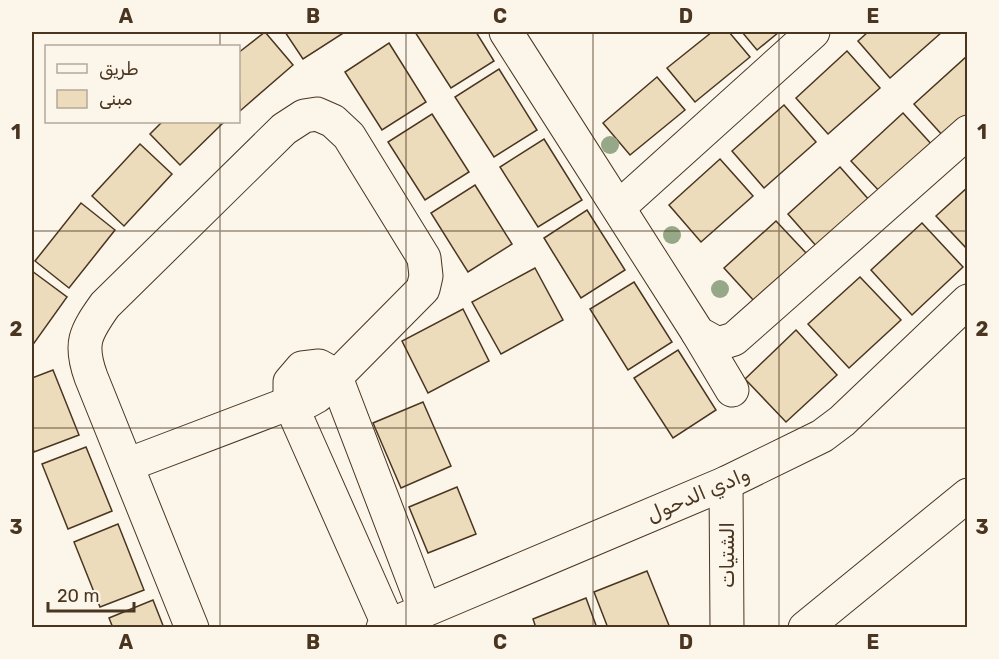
<svg xmlns="http://www.w3.org/2000/svg" width="999" height="659" viewBox="0 0 999 659" font-family="Rubik,'Noto Naskh Arabic',sans-serif">
<style>
.building{fill:#ecdcbc;stroke:#4a3520;stroke-width:1.5}
.lines{fill:none;stroke-linecap:round;stroke-linejoin:round}
.minor-casing{stroke:#4a3520;stroke-width:35}
.minor{stroke:#fbf6e9;stroke-width:33}
.tree{fill:#96a887}
.grid{fill:none;stroke:#4a3520;stroke-width:1.5;stroke-opacity:0.55}
.labels{text-anchor:middle;dominant-baseline:central;stroke-width:4.5;stroke-linejoin:round;paint-order:stroke}
.street-label{font-size:20px;fill:#4a3520;stroke:#fbf6e9}
.neatline{fill:none;stroke:#4a3520;stroke-width:2}
.grid-label{font-size:20px;text-anchor:middle;font-weight:bold;fill:#4a3520}
</style>
<rect width="100%" height="100%" fill="#fbf6e9"/>
<g class="building">
<polygon points="265,32 293,65 240,111 238,53"/>
<polygon points="285,32 345,32 303,59"/>
<polygon points="415,32 476,32 494,61 451,88"/>
<polygon points="712,32 729,32 750,57 695,102 667,68"/>
<polygon points="742,32 779,32 757,50"/>
<polygon points="868,32 942,32 890,78 858,41"/>
<polygon points="389,43 426,102 382,130 345,72"/>
<polygon points="847,51 880,88 828,134 796,98"/>
<polygon points="966,57 968,116 944,137 914,104"/>
<polygon points="499,69 537,130 494,157 455,97"/>
<polygon points="657,77 685,110 630,155 603,123"/>
<polygon points="784,105 816,142 764,188 732,151"/>
<polygon points="903,113 934,147 882,194 851,161"/>
<polygon points="432,114 469,172 425,200 388,142"/>
<polygon points="162,122 224,122 180,165 150,134"/>
<polygon points="544,139 582,200 538,227 500,167"/>
<polygon points="140,144 172,174 124,226 92,196"/>
<polygon points="720,159 753,196 701,242 669,205"/>
<polygon points="840,167 870,201 818,248 788,214"/>
<polygon points="475,185 512,244 468,272 431,213"/>
<polygon points="968,187 968,250 936,216"/>
<polygon points="81,203 115,230 69,288 35,261"/>
<polygon points="587,210 625,270 581,298 544,238"/>
<polygon points="776,221 807,254 755,302 724,268"/>
<polygon points="922,223 963,267 912,315 871,270"/>
<polygon points="535,268 563,320 501,354 472,302"/>
<polygon points="32,271 67,297 32,346"/>
<polygon points="860,277 901,320 849,368 808,324"/>
<polygon points="634,282 672,342 628,370 590,309"/>
<polygon points="463,309 489,361 428,393 402,341"/>
<polygon points="796,330 837,375 786,422 745,379"/>
<polygon points="678,350 716,410 673,438 634,378"/>
<polygon points="53,370 79,435 34,452 32,445 32,378"/>
<polygon points="423,402 451,466 401,488 373,423"/>
<polygon points="86,447 112,511 68,529 42,464"/>
<polygon points="457,487 476,534 428,553 409,507"/>
<polygon points="118,524 144,590 100,607 74,542"/>
<polygon points="647,571 670,628 608,628 594,592"/>
<polygon points="586,598 597,628 536,628 533,619"/>
<polygon points="153,600 164,628 113,628 109,618"/>
</g>
<g class="lines">
<defs>
<g id="minor">
<polyline points="506,32 698,333 718,344 734,339 968,132"/>
<polyline points="619,207 813,32"/>
<polyline points="698,333 732,390"/>
<path d="M127 465 290 403 308 401 317 396 423 289 426 276 424 258 349 136 333 121 317 114 304 116 284 129 105 305C85 333 79 344 91 377L192 628"/>
<polyline points="726,483 727,628"/>
<polyline points="388,624 290,403 290,382 302,368 319,366 335,375 424,608"/>
<polyline points="383,628 726,483 822,436 842,421 968,301"/>
<polyline points="805,628 968,495"/>
</g>
</defs>
<use href="#minor" class="minor-casing"/>
<use href="#minor" class="minor"/>
</g>
<g class="tree">
<circle cx="610" cy="145" r="9"/>
<circle cx="672" cy="235" r="9"/>
<circle cx="720" cy="289" r="9"/>
</g>
<path class="grid" d="M220 32V46M406 32V628M593 32V628M779 32V628M220 122V628M32 231H968M32 428H968"/>
<g class="labels">
<g class="street-label">
<text transform="translate(698 494) rotate(-23)">وادي الدحول</text>
<text transform="translate(727 555) rotate(-90)">الشتيات</text>
</g>
</g>
<rect width="999" height="659" fill="none" stroke="#fbf6e9" stroke-width="66"/>
<rect x="45" y="45" width="195" height="78" fill="#fbf6e9" stroke="#b4a999" stroke-width="1.5"/>
<rect x="57" y="64" width="30" height="9" fill="#fbf6e9" stroke="#b4a999" stroke-width="1.5"/>
<text x="99" y="75" font-size="18" fill="#4a3520">طريق</text>
<rect x="57" y="90" width="30" height="18" fill="#ecdcbc" stroke="#b4a999" stroke-width="1.5"/>
<text x="99" y="105" font-size="18" fill="#4a3520">مبنى</text>
<path d="M48 602v9h86v-9" fill="none" stroke="#4a3520" stroke-width="3"/>
<text x="57" y="602" font-size="18" fill="#4a3520" stroke="#fbf6e9" stroke-width="4.5" paint-order="stroke">20 m</text>
<rect x="33" y="33" width="933" height="593" class="neatline"/>
<g class="grid-label">
<text x="126" y="23">A</text>
<text x="313" y="23">B</text>
<text x="500" y="23">C</text>
<text x="686" y="23">D</text>
<text x="873" y="23">E</text>
<text x="16" y="139">1</text>
<text x="982" y="139">1</text>
<text x="16" y="336">2</text>
<text x="982" y="336">2</text>
<text x="16" y="534">3</text>
<text x="982" y="534">3</text>
<text x="126" y="649">A</text>
<text x="313" y="649">B</text>
<text x="500" y="649">C</text>
<text x="686" y="649">D</text>
<text x="873" y="649">E</text>
</g>
</svg>
